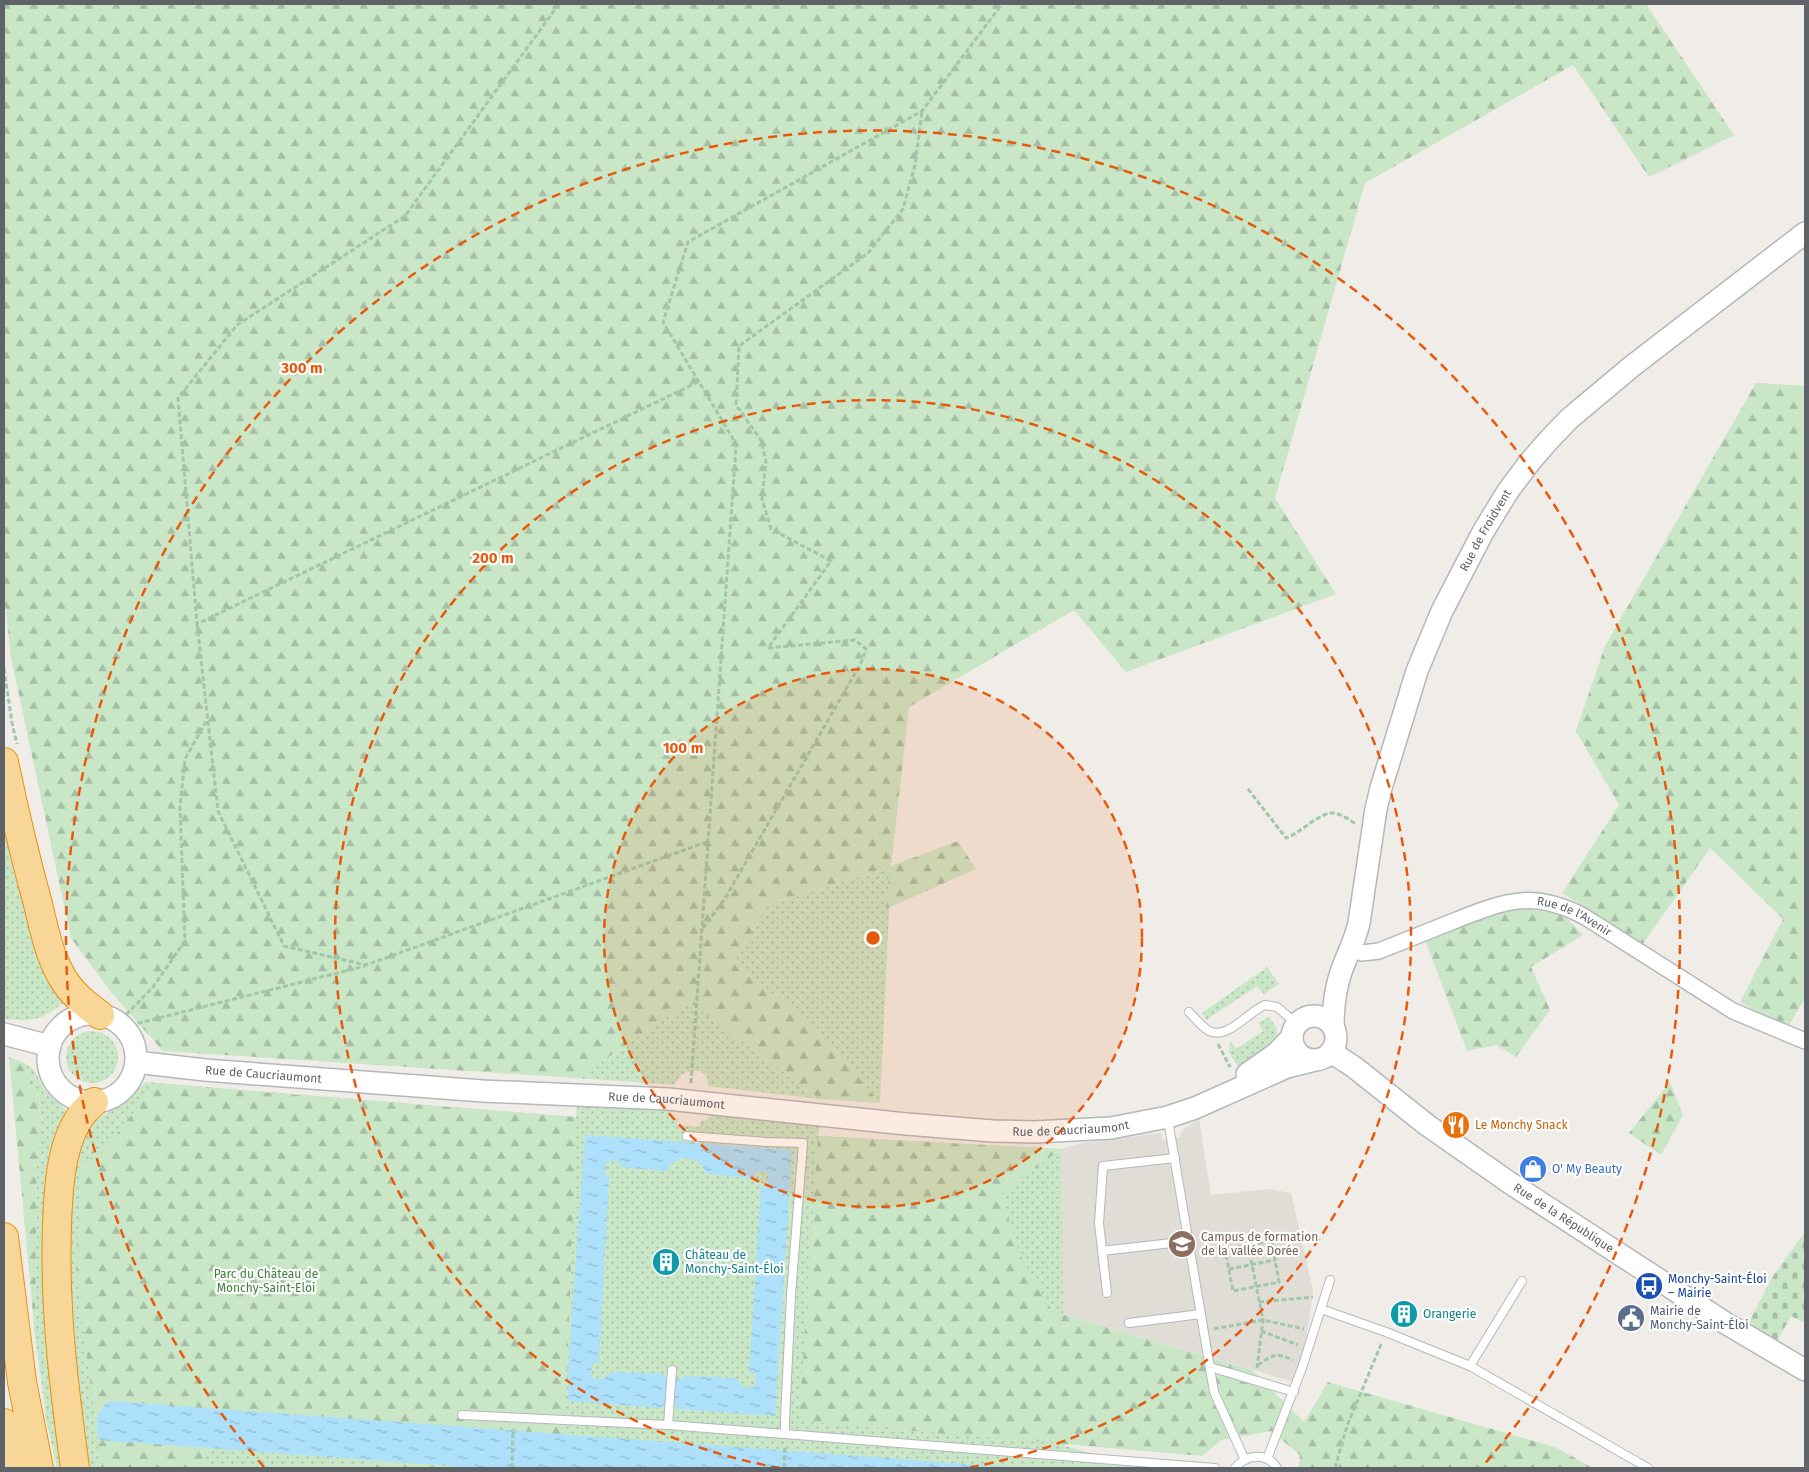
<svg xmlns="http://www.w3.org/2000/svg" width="1809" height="1472" viewBox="0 0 1809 1472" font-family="'Fira Sans',sans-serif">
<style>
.education{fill:#e0dcd6}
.grass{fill:url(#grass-dots)}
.forest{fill:url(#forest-firs)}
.cemetery{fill:url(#cemetery-stones)}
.water{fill:url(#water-ripples);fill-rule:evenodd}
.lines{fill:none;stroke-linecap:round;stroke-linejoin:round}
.lane-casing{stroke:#b5b8bb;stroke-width:10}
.street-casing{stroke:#b5b8bb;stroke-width:18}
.secondary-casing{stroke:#b4b7bb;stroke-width:24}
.highway-casing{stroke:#eb910d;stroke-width:30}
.path{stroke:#a0c7a7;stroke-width:3;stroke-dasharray:5 2.5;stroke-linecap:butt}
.lane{stroke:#fff;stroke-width:8}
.street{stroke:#fff;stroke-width:15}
.secondary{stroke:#fff;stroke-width:21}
.highway{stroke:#f8d697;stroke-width:28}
.ring{fill:none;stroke:#e8590c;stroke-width:2.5;stroke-dasharray:9 6}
.labels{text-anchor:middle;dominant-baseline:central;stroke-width:4.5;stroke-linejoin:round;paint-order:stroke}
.street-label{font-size:12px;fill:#5f6367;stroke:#fff}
.food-label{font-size:12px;fill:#c56008;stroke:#fff;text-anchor:start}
.shop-label{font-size:12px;fill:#366cbe;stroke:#fff;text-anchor:start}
.education-label{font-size:12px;fill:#785e54;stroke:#fff;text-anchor:start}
.culture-label{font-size:12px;fill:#0d838f;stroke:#fff;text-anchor:start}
.park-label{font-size:12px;fill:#3d833a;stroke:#fff}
.transit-label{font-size:12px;fill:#164399;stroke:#fff;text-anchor:start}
.service-label{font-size:12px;fill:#4e5e75;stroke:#fff;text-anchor:start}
.centre{fill:#e8590c;stroke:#fff;stroke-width:2.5}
.ring-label{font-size:15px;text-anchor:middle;font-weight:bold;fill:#e8590c;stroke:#fff;stroke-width:4.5;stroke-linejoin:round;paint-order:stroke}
</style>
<defs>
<pattern id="grass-dots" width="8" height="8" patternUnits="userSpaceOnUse" patternTransform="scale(1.25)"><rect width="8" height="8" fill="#c9e6c6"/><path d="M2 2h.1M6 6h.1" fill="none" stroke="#a6bea5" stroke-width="1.8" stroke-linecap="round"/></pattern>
<pattern id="forest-firs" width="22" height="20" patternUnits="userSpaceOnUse" patternTransform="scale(1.25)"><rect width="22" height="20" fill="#c9e6c6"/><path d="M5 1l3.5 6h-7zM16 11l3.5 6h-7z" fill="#a6bea5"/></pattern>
<pattern id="cemetery-stones" width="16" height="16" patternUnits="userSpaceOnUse" patternTransform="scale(1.25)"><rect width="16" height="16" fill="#c9e6c6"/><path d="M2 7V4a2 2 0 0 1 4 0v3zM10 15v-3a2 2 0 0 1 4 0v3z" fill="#a6bea5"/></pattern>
<pattern id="water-ripples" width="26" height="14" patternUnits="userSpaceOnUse" patternTransform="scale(1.25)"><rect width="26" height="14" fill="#ade0fb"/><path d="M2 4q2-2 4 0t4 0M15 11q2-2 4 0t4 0" fill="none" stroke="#90b9cf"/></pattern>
</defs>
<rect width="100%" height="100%" fill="#f0ede8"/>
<polygon class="education" points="1199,1119 1211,1195 1269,1189 1291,1193 1313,1291 1305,1347 1294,1382 1063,1314 1061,1149 1082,1143 1161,1133 1163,1140 1179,1137 1183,1130"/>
<g class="grass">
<path d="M4 794 65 1002C41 1020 34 1022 4 1019Z"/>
<polygon points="891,867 880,1103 815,1026 733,963 768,905"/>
<polygon points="1267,967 1279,984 1264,994 1257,986 1206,1020 1202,1013"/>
<path d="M689 1002 820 1099 708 1086 707 1077 701 1071C687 1071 681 1071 675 1085L590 1079 591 1069Z"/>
<path d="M1269 1017C1271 1020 1274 1024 1276 1027 1284 1045 1251 1061 1239 1068L1229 1053 1230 1040 1236 1049 1263 1031 1258 1023Z"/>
<circle cx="92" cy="1057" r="26"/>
<polygon points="25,1063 34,1070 45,1090 66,1110 62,1132 69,1468 57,1468 47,1424 35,1335 37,1164 40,1102"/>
<polygon points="146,1082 576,1117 577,1106 668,1109 670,1117 678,1119 677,1125 699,1127 701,1121 707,1120 713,1113 820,1124 818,1136 1061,1149 1065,1446 1144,1468 89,1468 83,1437 66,1267 71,1199 79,1156 88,1126 120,1104"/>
</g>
<g class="forest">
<polygon points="4,4 1646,4 1734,135 1649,177 1573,65 1365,183 1275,498 1336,594 1126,672 1074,610 909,707 891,866 958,841 976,869 886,909 890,867 768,905 733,963 815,1026 880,1103 820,1099 689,1002 591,1069 590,1079 163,1051 110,991 71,938 11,658 4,595"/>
<polygon points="1756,383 1805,386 1805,998 1788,1027 1740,1002 1783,919 1710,848 1643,944 1562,893 1619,805 1576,731 1605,646"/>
<polygon points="1509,907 1563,914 1583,935 1531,967 1550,1010 1516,1057 1496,1045 1467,1051 1424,937"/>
<polygon points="9,1057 25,1063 40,1102 37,1164 35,1335"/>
<polygon points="1670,1082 1683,1115 1661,1155 1629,1133"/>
<polygon points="155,1084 576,1117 565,1436 218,1409 205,1463 207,1468 101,1468 76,1270 81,1163 103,1152"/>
<polygon points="818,1136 1061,1149 1001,1194 1020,1255 1052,1311 1252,1370 1304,1422 1328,1382 1555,1447 1593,1468 1299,1468 1300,1455 1271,1431 1221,1440 1202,1456 799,1421"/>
<polygon points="372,1460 460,1468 371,1468"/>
</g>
<polygon class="cemetery" points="1805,1232 1805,1323 1791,1316 1776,1343 1747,1326 1773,1276"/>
<g class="water">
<path d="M585 1135 792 1150 775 1416 679 1409 676 1406H665L663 1408 568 1401V1371ZM681 1158C693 1159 702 1160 705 1173L754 1179V1172L768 1173V1187H761L749 1373H756L755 1387H742V1384L738 1382 735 1378 684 1376 681 1379 665 1377 663 1374 612 1372 609 1375 606 1374 605 1379 591 1378 592 1363H599L609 1177 605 1175 606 1161 620 1162V1167L668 1171 670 1165Z"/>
<path d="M110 1401 1023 1468H478L99 1440C96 1422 94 1413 110 1401Z"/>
</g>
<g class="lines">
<defs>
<g id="lane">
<path d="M1189 1012C1195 1018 1202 1027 1209 1031 1228 1040 1249 1011 1265 1005L1277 1007 1297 1024"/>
<polyline points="1168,1120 1214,1392 1245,1460"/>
<polyline points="687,1136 766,1142 803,1143 791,1295 785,1419 785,1434 1215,1468"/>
<polyline points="1102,1251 1189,1241"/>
<polyline points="1107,1293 1099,1223 1103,1166 1175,1158"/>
<polyline points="1321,1309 1386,1332 1470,1366 1522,1281"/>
<polyline points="1129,1323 1201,1314"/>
<polyline points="1470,1366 1648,1468"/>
<polyline points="1210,1367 1294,1392"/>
<polyline points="462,1415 668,1425 672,1370"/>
<polyline points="668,1425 785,1434"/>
<polyline points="1267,1459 1302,1368 1330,1280"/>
<path d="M1235 1468C1246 1454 1267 1452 1277 1468"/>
</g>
<g id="street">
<path id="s1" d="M1352 948 1362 953 1379 951C1404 941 1429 931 1454 921 1505 901 1533 889 1585 917L1733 1011 1805 1041"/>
</g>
<g id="secondary">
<circle cx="92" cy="1058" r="44"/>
<circle cx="1314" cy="1038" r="22"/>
<path id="s2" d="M1333 1027C1333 1008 1335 990 1341 972 1347 955 1355 941 1359 923L1376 809 1381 788 1417 671 1442 611 1483 532 1508 491 1529 463 1547 442 1569 419 1631 367 1805 233"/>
<polyline points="4,1034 50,1046"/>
<path id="s3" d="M1331 1052 1354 1067 1427 1125 1510 1183 1727 1324 1805 1370"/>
<path id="s4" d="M136 1062 205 1070 483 1091 668 1099 906 1124 993 1131 1034 1132 1111 1128 1168 1117 1195 1108 1287 1067 1315 1060"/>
<polyline points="1247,1074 1277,1053 1292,1037"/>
</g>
<g id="highway">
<path d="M4 762C14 810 25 857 38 904 44 929 49 955 62 977 71 993 85 1004 100 1015"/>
<polyline points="4,1237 22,1382 39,1468"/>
<polyline points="4,1423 13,1468"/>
<path d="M75 1468C64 1388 54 1307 57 1226 58 1194 60 1150 77 1122 81 1114 87 1108 94 1102"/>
</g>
</defs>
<use href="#lane" class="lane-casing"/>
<use href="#street" class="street-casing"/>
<use href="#secondary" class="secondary-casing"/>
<use href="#highway" class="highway-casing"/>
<g class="path">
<polyline points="559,4 405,216 237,325 178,398 197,624 698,382"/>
<polyline points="197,624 218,811 284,946 366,965 709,841"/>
<polyline points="4,669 12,723 17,744"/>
<path d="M1248 789 1286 838C1301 833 1319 812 1334 813 1341 814 1350 820 1356 824"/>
<polyline points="703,928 724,900 861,663 866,649 855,640 768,648 831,561 771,529 762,499 766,461 761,440 736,405 739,346 868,253 903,209 915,165 922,111"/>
<polyline points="121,1020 153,987 185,941 180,806 185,759 207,720"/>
<polyline points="123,1027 365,966"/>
<polyline points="1218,1044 1230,1067"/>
<polyline points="691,1083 736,447 732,437 663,322 688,242 922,111 1002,4"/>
<polygon points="1272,1241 1279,1282 1233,1291 1225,1249"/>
<polyline points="1248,1245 1263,1320 1257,1368"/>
<polyline points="1229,1269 1275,1260"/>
<polyline points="1259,1302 1313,1297"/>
<polyline points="1214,1329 1263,1320 1304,1329"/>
<polyline points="1261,1331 1298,1345"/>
<path d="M1258 1365C1273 1355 1275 1352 1293 1360"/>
<polyline points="512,1468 513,1429"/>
<polyline points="784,1468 785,1446"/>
<polyline points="1335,1468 1347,1426 1382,1342"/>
</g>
<use href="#lane" class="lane"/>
<use href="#street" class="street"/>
<use href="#secondary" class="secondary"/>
<use href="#highway" class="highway"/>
</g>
<circle cx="873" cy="938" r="269" fill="#e8590c" fill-opacity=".12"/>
<g class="ring">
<circle cx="873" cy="938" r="269"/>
<path d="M780 1468A538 538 0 1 1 966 1468"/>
<path d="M264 1467A807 807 0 1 1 1482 1467"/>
</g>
<defs>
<symbol id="restaurant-disc" viewBox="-11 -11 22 22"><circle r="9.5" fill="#e8710a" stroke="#fff"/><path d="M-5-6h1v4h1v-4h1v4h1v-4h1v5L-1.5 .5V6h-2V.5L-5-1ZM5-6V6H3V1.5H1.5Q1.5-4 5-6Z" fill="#fff"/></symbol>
<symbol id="shop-disc" viewBox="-11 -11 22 22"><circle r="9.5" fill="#3f7fe0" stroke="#fff"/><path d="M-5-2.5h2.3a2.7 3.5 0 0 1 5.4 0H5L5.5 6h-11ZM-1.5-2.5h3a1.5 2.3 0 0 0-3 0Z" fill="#fff"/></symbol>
<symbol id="university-disc" viewBox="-11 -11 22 22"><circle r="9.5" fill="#8d6e63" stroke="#fff"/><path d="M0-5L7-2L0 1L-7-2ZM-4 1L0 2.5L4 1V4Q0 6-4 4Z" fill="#fff"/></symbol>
<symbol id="building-disc" viewBox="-11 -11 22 22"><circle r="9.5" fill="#0f9aa8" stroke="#fff"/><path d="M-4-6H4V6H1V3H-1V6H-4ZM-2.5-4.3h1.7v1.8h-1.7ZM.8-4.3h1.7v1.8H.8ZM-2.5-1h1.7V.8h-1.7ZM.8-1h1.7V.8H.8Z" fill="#fff"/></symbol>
<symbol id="bus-disc" viewBox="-11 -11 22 22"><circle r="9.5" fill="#1a4fb4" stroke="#fff"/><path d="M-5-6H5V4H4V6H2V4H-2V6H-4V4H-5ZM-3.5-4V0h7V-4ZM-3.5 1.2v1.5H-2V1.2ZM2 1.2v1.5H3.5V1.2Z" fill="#fff"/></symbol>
<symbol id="civic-disc" viewBox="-11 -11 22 22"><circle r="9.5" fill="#5c6f8a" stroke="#fff"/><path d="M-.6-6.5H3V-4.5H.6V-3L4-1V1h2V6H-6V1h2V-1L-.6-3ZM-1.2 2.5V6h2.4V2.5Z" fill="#fff"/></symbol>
</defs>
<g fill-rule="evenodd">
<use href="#restaurant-disc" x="1440" y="1109" width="32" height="32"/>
<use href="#shop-disc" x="1517" y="1153" width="32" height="32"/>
<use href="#university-disc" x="1166" y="1228" width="32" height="32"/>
<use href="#building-disc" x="650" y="1246" width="32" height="32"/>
<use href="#bus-disc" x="1633" y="1270" width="32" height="32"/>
<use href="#building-disc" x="1388" y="1298" width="32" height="32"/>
<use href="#civic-disc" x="1615" y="1302" width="32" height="32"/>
</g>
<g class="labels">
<g class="street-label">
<text stroke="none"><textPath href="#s2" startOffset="524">Rue de Froidvent</textPath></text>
<text stroke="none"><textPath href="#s1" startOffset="236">Rue de l'Avenir</textPath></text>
<text stroke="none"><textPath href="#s4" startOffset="128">Rue de Caucriaumont</textPath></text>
<text stroke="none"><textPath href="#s4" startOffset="532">Rue de Caucriaumont</textPath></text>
<text stroke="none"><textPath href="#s4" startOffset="938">Rue de Caucriaumont</textPath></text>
<text stroke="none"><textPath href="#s3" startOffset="286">Rue de la République</textPath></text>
</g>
<g class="food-label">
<text x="1475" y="1125">Le Monchy Snack</text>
</g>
<g class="shop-label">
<text x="1552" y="1169">O' My Beauty</text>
</g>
<g class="education-label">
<text x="1201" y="1237">Campus de formation<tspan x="1201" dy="14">de la vallée Dorée</tspan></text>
</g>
<g class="culture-label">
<text x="685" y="1255">Château de<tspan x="685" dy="14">Monchy-Saint-Éloi</tspan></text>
<text x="1423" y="1314">Orangerie</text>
</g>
<g class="park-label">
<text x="266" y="1274">Parc du Château de<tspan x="266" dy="14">Monchy-Saint-Eloi</tspan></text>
</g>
<g class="transit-label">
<text x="1668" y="1279">Monchy-Saint-Éloi<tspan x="1668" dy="14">– Mairie</tspan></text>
</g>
<g class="service-label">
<text x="1650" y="1311">Mairie de<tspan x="1650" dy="14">Monchy-Saint-Éloi</tspan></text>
</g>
</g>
<circle cx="873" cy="938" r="8" class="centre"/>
<g class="ring-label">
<text x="302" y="373">300 m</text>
<text x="493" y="563">200 m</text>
<text x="683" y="753">100 m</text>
</g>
<rect width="1809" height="1472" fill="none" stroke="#5f6367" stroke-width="10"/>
</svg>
